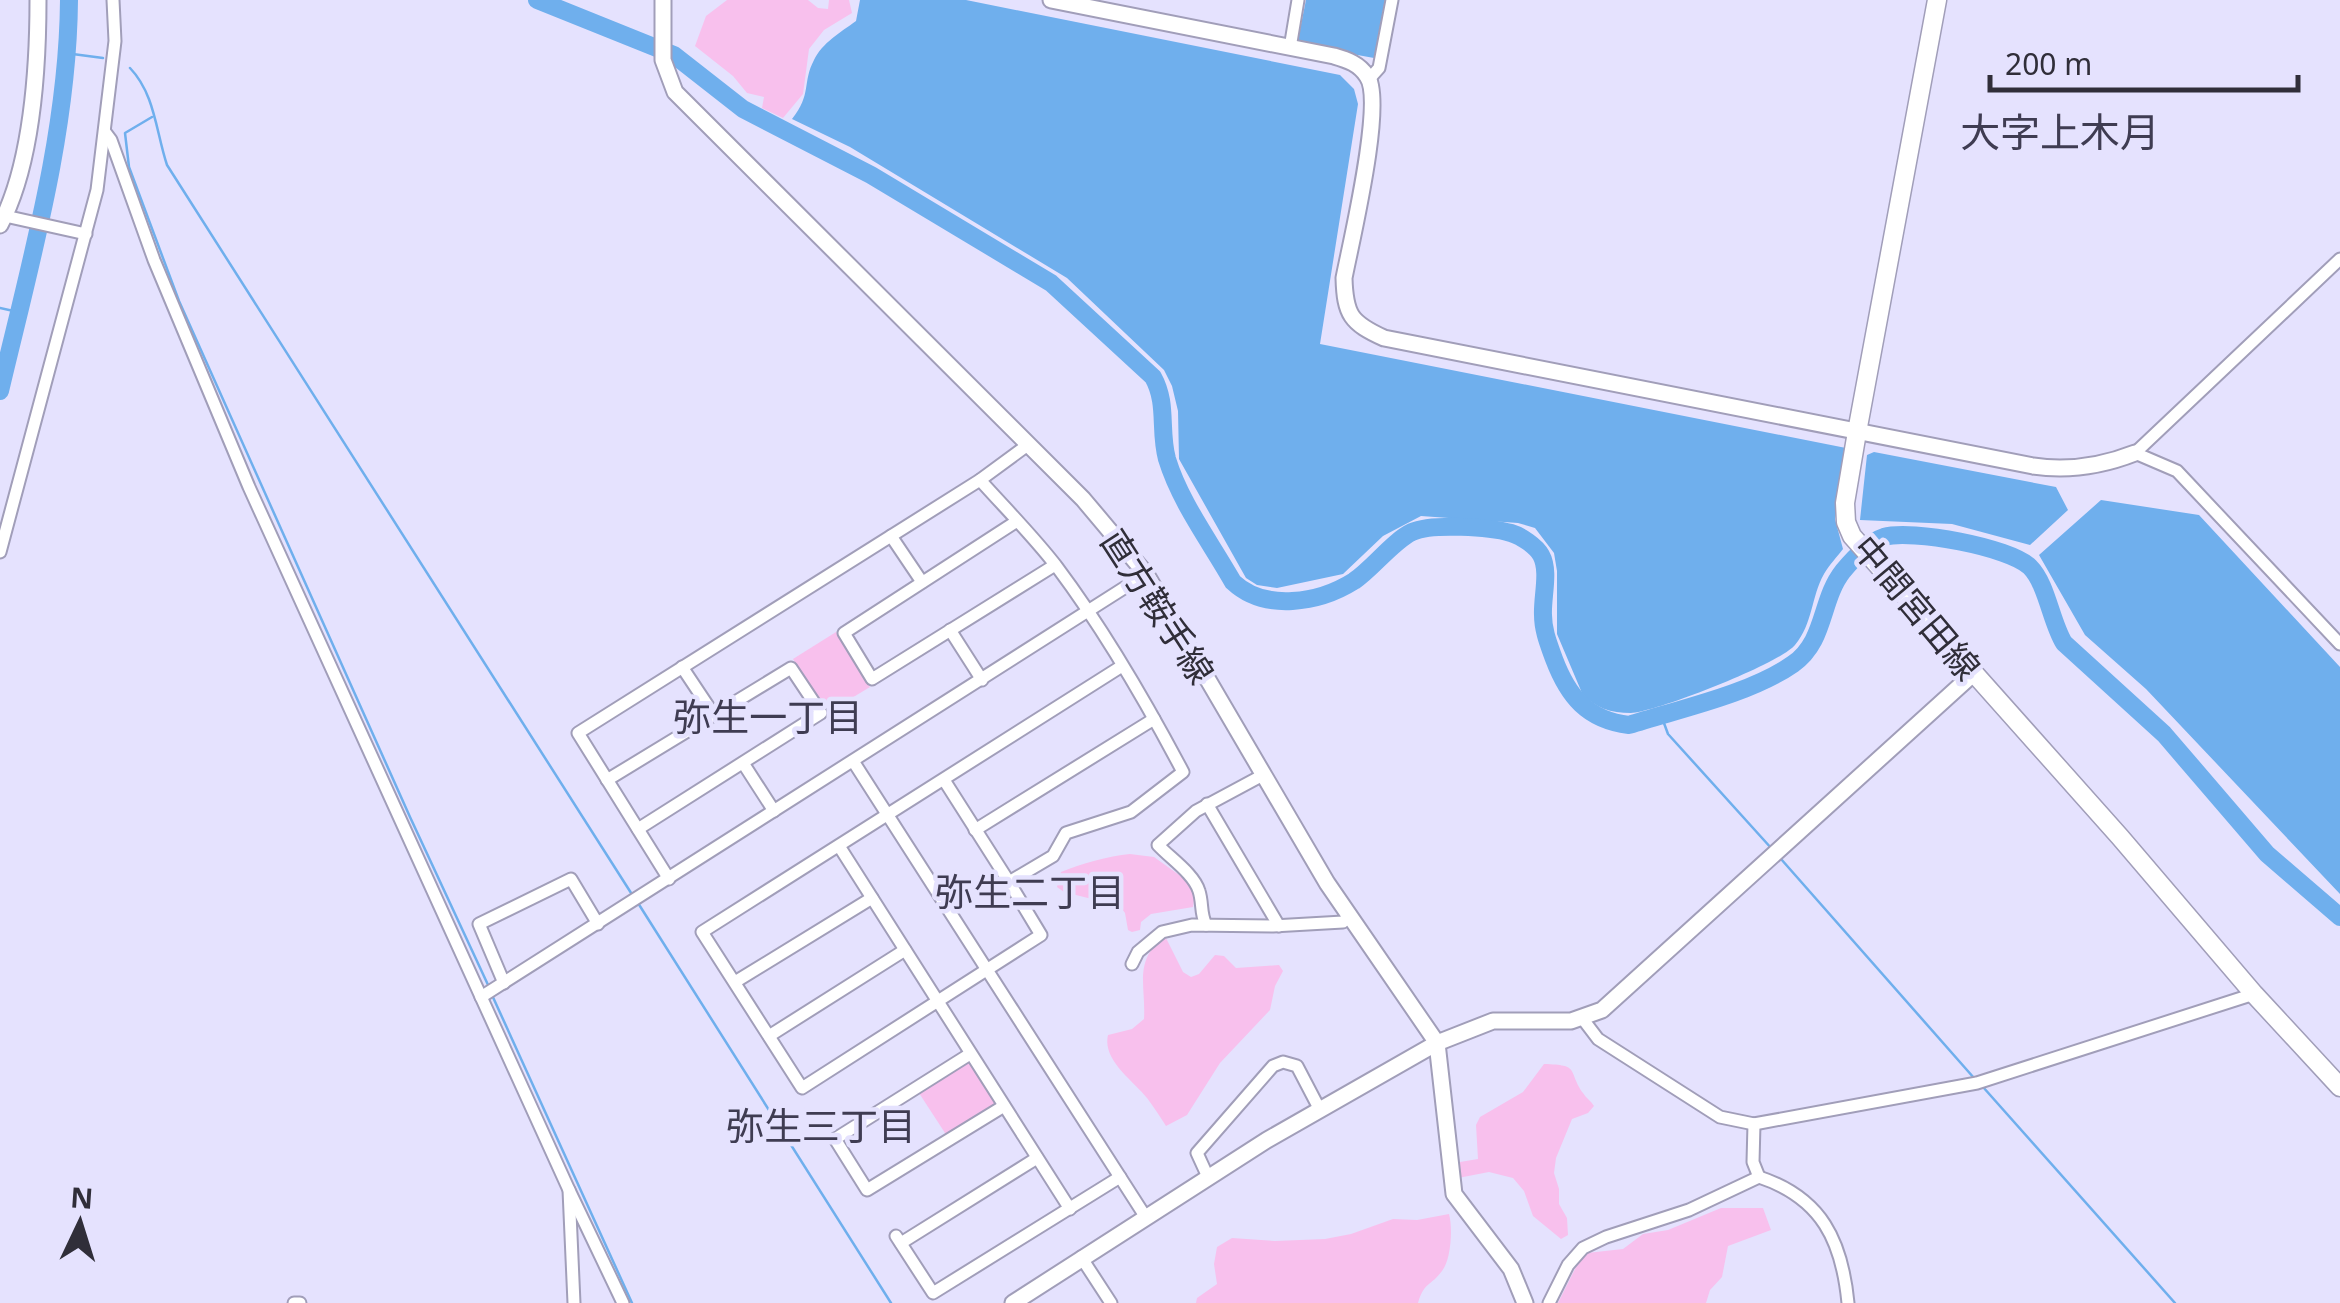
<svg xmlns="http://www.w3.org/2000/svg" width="2340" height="1303" viewBox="0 0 2340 1303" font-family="'Noto Sans','Noto Sans JP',sans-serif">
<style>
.green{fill:#f8c0ed}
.water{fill:#6fafed}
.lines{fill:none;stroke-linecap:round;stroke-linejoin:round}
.stream{stroke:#6fafed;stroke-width:2.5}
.river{stroke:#6fafed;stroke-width:18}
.street-casing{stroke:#a19eb9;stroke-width:15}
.secondary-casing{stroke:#a19eb9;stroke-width:19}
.primary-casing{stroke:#a19eb9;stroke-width:21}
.street{stroke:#fff;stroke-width:11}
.secondary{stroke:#fff;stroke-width:15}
.primary{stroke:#fff;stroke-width:18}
.labels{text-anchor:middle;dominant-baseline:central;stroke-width:9;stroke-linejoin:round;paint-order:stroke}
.street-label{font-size:35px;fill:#302e39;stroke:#e5e2fe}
.neighbourhood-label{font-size:38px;fill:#3f3c52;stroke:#e5e2fe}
.quarter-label{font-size:40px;fill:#3f3c52;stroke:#e5e2fe}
</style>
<rect width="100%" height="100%" fill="#e5e2fe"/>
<g class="green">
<polygon points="727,0 808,0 818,8 828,9 829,0 849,0 852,13 824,30 809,49 803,94 783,118 762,108 764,97 747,93 733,76 695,46 706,16"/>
<polygon points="836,632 870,687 827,713 793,659"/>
<path d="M1130 854 1154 857 1196 887 1193 907 1151 914 1141 922 1140 930 1132 932 1128 930 1125 913 1120 906 1064 892 1057 887 1061 872C1081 864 1108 856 1130 854Z"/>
<path d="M1165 936 1183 972 1191 977 1199 974 1215 955 1224 956 1236 968 1279 965 1283 971 1275 986 1270 1010 1220 1063 1187 1115 1166 1126C1160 1117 1154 1107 1147 1098 1133 1080 1102 1060 1108 1035L1132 1029 1144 1019C1146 984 1133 961 1165 936Z"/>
<polygon points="969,1062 996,1104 947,1136 919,1093"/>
<path d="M1544 1064C1581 1065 1567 1070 1583 1093 1586 1098 1591 1101 1594 1106L1588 1113 1572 1119 1556 1158 1554 1173 1559 1189V1204L1567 1218 1568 1235 1561 1239 1533 1216 1524 1191 1513 1178 1489 1172 1458 1178 1454 1163 1478 1159 1476 1125 1480 1117 1523 1092Z"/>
<polygon points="1721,1208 1763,1208 1771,1230 1728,1246 1722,1277 1710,1290 1706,1303 1558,1303 1580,1259 1587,1253 1623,1249 1643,1234 1668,1230"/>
<path d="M1449 1214C1453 1228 1451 1260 1442 1271 1431 1286 1424 1282 1418 1303H1196L1197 1298 1217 1284 1214 1264 1217 1247 1232 1238 1275 1241 1325 1239 1351 1234 1393 1219 1417 1220Z"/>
</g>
<g class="water">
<path d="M860 0H966L1340 75 1354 89 1358 104 1320 344 1846 448 1835 519 1843 549C1837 557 1829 565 1824 574 1811 597 1813 624 1795 645 1779 664 1656 712 1631 713 1611 713 1595 708 1582 693L1557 634V571L1554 553 1535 528 1518 523 1421 516 1383 536 1343 574 1277 588 1257 585 1246 578 1179 459 1178 411 1172 386 1164 370 1067 278 850 147 792 119C812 94 802 83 814 60 822 43 841 32 856 21Z"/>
<polygon points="1306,0 1385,0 1374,58 1297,44"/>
<polygon points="1874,452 2056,487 2068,510 2030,545 1952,524 1860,520 1867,455"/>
<polygon points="2101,500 2199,515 2340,667 2340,894 2146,689 2085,635 2039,555"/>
</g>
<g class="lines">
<g class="stream">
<polyline points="65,53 103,58"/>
<path d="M130 68C155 94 156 132 167 165L633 896"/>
<polyline points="152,117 125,133 129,167 179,301 410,817 489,987"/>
<polyline points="0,308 18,312"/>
<polyline points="1661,715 1668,734 1772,849"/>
<polyline points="1781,859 1974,1078"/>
<polyline points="638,903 891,1303"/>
<polyline points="492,995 632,1303"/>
<polyline points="1983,1087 2175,1303"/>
</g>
<g class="river">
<path d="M537 0 674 55 743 109 871 175 1051 283 1153 377C1168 404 1159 430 1167 459 1180 502 1211 543 1233 582 1265 612 1319 603 1354 581 1373 568 1393 541 1412 532 1432 523 1490 527 1511 533 1521 536 1536 546 1541 555 1550 571 1542 597 1543 615 1543 631 1549 645 1554 659 1568 696 1587 720 1629 725 1679 709 1750 694 1793 664 1826 641 1820 600 1843 571 1853 559 1869 542 1884 537 1911 529 2010 547 2030 567 2047 584 2051 622 2064 643L2164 734 2267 854 2340 917"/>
<path d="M0 391C30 264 68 132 69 0"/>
</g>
<defs>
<g id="street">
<polyline points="1290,48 1298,0"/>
<polyline points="1370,78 1379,68 1392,0"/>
<polyline points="105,132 111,140 154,260 249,487 569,1190 574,1303"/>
<polyline points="5,216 86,234"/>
<polyline points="2135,453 2177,471 2340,644"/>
<polyline points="2135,453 2340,259"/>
<path d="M980 480C1006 509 1034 537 1057 567 1105 631 1146 702 1183 772L1131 812 1066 833 1053 856 1009 882 1041 935 802 1088 702 932 1122 666"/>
<polyline points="1017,521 844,633 872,679 1055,565"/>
<polyline points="891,536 922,582"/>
<polyline points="0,552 97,190 115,41 113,0"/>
<polyline points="950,630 982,680"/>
<polyline points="682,667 714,715"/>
<polyline points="853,761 1145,1216"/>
<polyline points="743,763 774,811"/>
<polyline points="607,780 791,668 821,713 638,829"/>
<polyline points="944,780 1009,882"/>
<polyline points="1207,804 1279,926"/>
<polyline points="975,830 1154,719"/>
<polyline points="839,846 1070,1209"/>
<polyline points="669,879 578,733 980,480 1029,444"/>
<path d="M1206 925C1200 913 1203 903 1199 891 1194 874 1170 858 1158 845L1196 811 1263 775"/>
<polyline points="1132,964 1138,952 1162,932 1192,925 1273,926 1343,922 1350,915"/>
<polyline points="735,982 872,898"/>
<polyline points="504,983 479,924 571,879 598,924"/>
<polyline points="481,997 1146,574"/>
<polyline points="1582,1018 1598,1039 1720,1117 1754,1124 1977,1083 2254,994"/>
<polyline points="769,1036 905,950"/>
<polyline points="970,1054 835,1139 867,1190 1004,1106"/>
<polyline points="1754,1124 1753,1162 1759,1177"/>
<polyline points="1208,1177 1197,1153 1273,1066 1283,1062 1297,1066 1320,1110"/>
<polyline points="569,1190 623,1303"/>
<polyline points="896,1236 933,1293 1120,1177"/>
<polyline points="901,1243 1037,1158"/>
<polyline points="1081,1257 1111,1303"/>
<polyline points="294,1303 300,1303"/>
<path d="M1549 1303 1568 1265 1583 1248 1606 1237 1689 1210 1759 1177C1822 1198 1842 1241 1848 1303"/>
</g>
<g id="secondary">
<polyline points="663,0 663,60 675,92 1083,499 1146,574 1327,883 1437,1043 1454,1194 1511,1269 1525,1303"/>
<path d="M1051 0 1334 56C1348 60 1359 64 1367 76 1385 101 1351 242 1344 278 1345 315 1351 323 1384 338L2033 466C2067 471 2102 466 2135 453"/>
<path d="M0 225C32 165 38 67 38 0"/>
<polyline points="1013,1303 1267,1140 1437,1043 1493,1021 1571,1021 1602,1010 1973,674"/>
</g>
<polyline id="primary" points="1937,0 1857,432 1845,503 1846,522 1852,536 2120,837 2254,994 2340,1087"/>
</defs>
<use href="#street" class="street-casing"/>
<use href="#secondary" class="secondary-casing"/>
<use href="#primary" class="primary-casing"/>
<use href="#street" class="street"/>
<use href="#secondary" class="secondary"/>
<use href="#primary" class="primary"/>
</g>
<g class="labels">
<g class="street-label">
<text transform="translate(1158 606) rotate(57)">直方鞍手線</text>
<text transform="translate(1917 607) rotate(50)">中間宮田線</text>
</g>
<g class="neighbourhood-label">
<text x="768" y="716">弥生一丁目</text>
<text x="1030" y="891">弥生二丁目</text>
<text x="821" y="1125">弥生三丁目</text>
</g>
<g class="quarter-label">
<text x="2060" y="131">大字上木月</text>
</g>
</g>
<g transform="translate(80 1223) rotate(4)" stroke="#e5e2fe" stroke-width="8" paint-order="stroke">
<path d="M0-8L18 38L0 25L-18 38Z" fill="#302e39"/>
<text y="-15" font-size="28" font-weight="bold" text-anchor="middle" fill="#302e39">N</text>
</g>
<path d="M1990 75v15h308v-15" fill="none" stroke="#302e39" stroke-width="5"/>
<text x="2005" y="75" font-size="30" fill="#302e39" stroke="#e5e2fe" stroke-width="8" paint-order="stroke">200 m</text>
</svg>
